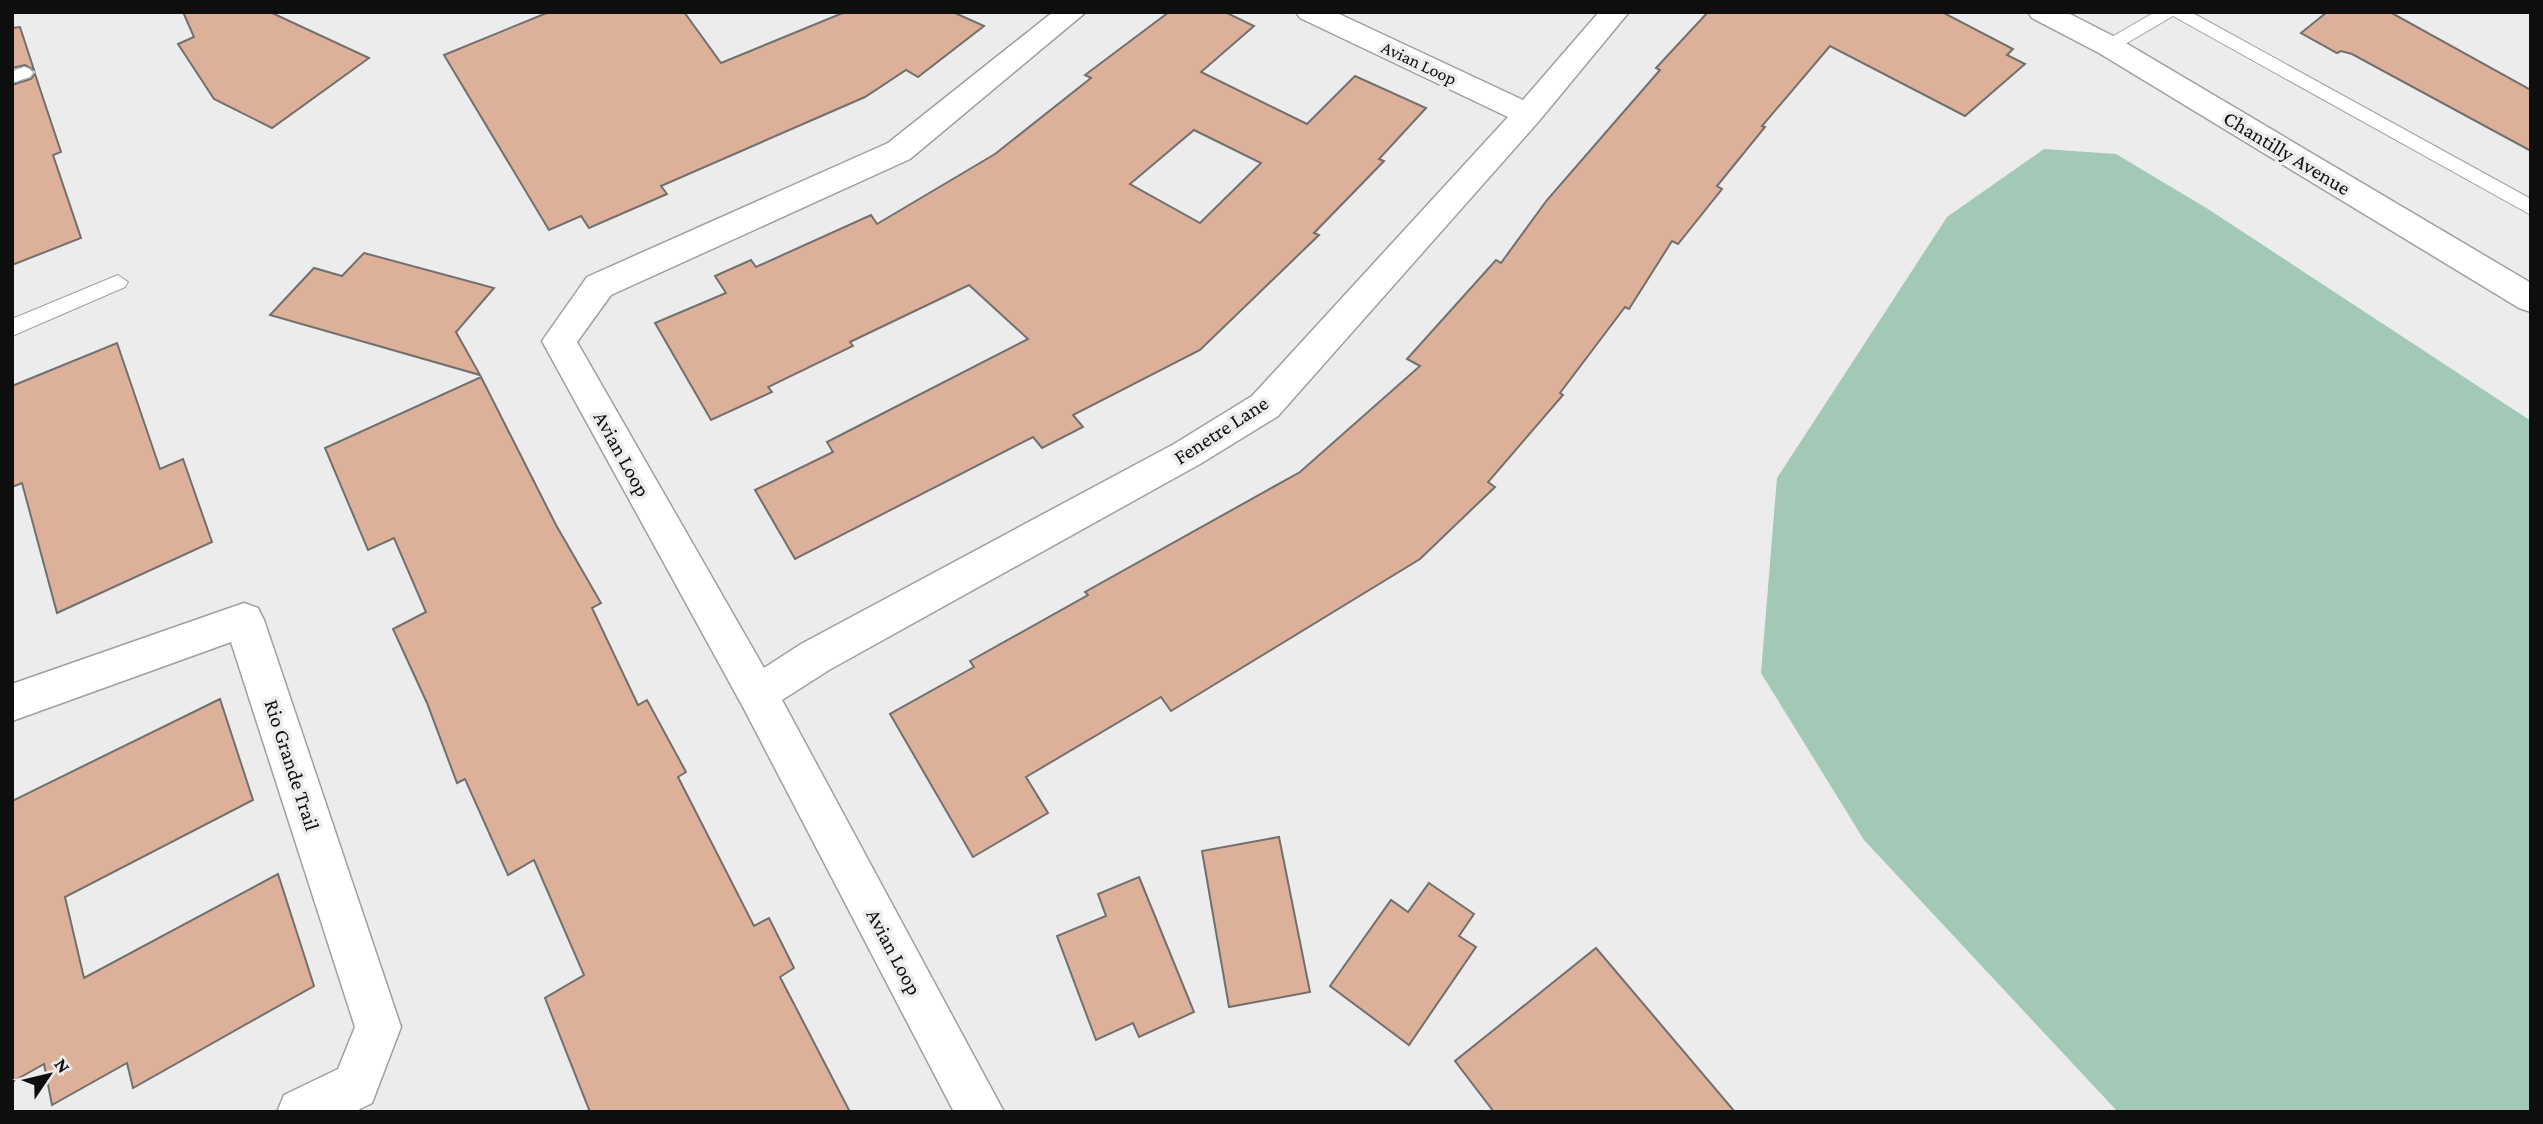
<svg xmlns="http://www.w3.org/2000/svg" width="2543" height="1124" viewBox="0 0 2543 1124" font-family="'Crimson Pro',serif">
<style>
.green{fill:#a1c9b6}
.building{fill:#dcb099;stroke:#71706f;stroke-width:2;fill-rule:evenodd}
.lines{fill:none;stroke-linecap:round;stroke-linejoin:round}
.service-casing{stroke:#9f9fa0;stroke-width:2}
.minor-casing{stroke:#9f9fa0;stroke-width:3}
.service{fill:#fff;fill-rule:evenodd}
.minor{fill:#fff;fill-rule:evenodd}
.labels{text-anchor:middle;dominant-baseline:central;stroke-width:7;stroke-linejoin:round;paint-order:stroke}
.far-street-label{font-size:18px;fill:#0e0e0f;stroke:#ececed}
.street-label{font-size:21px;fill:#0e0e0f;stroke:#ececed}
</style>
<rect width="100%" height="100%" fill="#ececed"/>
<polygon class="green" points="2044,149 2116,154 2208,209 2531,421 2531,1112 2118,1112 1864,840 1761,673 1777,478 1947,217"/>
<g class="building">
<polygon points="183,12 270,12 369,58 272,128 214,99 178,44 194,37"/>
<polygon points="549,12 684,12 721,63 845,12 953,12 984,26 918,77 906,70 865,97 661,186 667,194 589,228 581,216 549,230 444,55"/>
<path d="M1169 12H1225L1254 26 1201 72 1307 124 1355 76 1426 108 1379 159 1384 161 1314 233 1319 235 1200 350 1073 415 1083 427 1042 448 1033 437 795 559 755 490 833 452 827 442 1028 339 969 285 850 342 853 346 768 387 772 392 711 420 655 323 726 293 715 276 751 260 756 267 871 215 877 224 995 154 1091 78 1085 75ZM1194 130 1261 163 1200 223 1130 184Z"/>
<polygon points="1708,12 1942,12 2013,49 2007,55 2025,64 1965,116 1830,46 1762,126 1765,127 1717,186 1722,189 1678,244 1672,241 1629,309 1625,307 1560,393 1563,395 1488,482 1495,487 1420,559 1171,711 1161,697 1026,777 1048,813 973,857 890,714 974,667 970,661 1088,595 1085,592 1300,472 1420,366 1407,359 1496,260 1501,263 1547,200 1660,70 1656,68"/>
<polygon points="2327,12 2390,12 2531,90 2531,151 2352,54 2341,51 2337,53 2301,33"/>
<polygon points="20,27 34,70 25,65 12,68 12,28"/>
<polygon points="35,74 61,152 53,155 81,238 12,265 12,85 31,79"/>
<polygon points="364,253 494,288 456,332 480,375 270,315 314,268 342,276"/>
<polygon points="117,343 160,469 183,459 212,542 57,613 22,483 12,487 12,386"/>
<polygon points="481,377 556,525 601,603 592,608 638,705 647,700 686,772 678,777 754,926 769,918 794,968 780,977 850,1112 590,1112 545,998 584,975 534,860 508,875 465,779 457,783 427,703 393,629 426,612 394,538 368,550 325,448"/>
<polygon points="220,699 253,800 65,897 84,978 278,874 314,986 133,1088 127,1063 52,1105 44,1064 12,1082 12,801"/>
<polygon points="1279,837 1310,992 1229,1007 1202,851"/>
<polygon points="1139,877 1194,1012 1139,1037 1133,1023 1096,1040 1057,936 1106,916 1098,894"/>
<polygon points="1429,883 1474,914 1459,936 1476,947 1409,1045 1330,986 1391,900 1408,912"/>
<polygon points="1596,948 1735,1112 1494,1112 1455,1061"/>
</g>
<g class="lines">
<defs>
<g id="service">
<polygon points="2155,12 2191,12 2531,199 2531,215 2173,16 2115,50 2103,50 2100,46 2103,42"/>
<polygon points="24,67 30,69 33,73 30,77 12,83 12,71"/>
<polygon points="118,275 128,282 125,287 12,336 12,319"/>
</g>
<g id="minor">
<polygon points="1053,12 1086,12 910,159 611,295 577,342 764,668 801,644 1174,444 1252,396 1508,117 1300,18 1296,12 1335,12 1523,100 1599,12 1629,12 1539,121 1278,416 1200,464 829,670 782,700 1004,1112 954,1112 743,707 542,341 587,277 888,143"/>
<polygon points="2028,12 2066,12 2119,39 2531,283 2531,312 2519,308 2099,53 2032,18"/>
<polygon points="244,603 258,608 264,620 401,1027 372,1103 354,1112 277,1112 284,1095 338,1069 355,1027 231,642 12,721 12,684"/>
</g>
</defs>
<use href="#service" class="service-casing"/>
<use href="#minor" class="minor-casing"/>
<use href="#service" class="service"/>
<use href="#minor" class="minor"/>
</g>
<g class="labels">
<g class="far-street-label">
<text transform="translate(1419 63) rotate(25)">Avian Loop</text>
</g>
<g class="street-label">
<text transform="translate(2287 153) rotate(31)">Chantilly Avenue</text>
<text transform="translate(1221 430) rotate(-33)">Fenetre Lane</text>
<text transform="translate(622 454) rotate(61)">Avian Loop</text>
<text transform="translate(292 765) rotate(72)">Rio Grande Trail</text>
<text transform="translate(894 952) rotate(62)">Avian Loop</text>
</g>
</g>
<rect width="2543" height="1124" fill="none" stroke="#0e0e0f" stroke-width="28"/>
<g transform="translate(49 1075) rotate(55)" stroke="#ececed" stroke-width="5" paint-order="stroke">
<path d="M0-5L12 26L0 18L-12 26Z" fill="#0e0e0f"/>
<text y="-10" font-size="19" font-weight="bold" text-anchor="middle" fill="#0e0e0f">N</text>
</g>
</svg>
